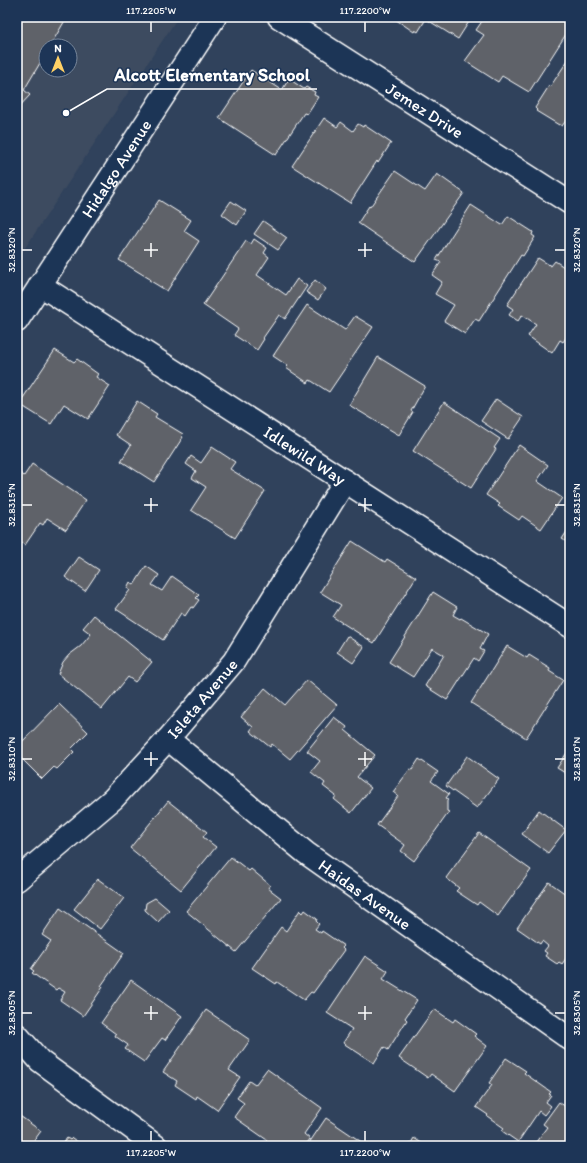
<svg xmlns="http://www.w3.org/2000/svg" width="587" height="1163" viewBox="0 0 587 1163" font-family="Itim,sans-serif">
<style>
.built{fill:#3e4c60;fill-rule:evenodd}
.building{fill:#5e6269;stroke:#fff}
.lines{fill:none;stroke-linecap:round;stroke-linejoin:round}
.minor-casing{stroke:#fff;stroke-width:25}
.minor{stroke:#1d3557;stroke-width:22}
.ticks{fill:none;stroke:#fff;stroke-width:1.5}
.labels{text-anchor:middle;dominant-baseline:central;stroke-width:3;stroke-linejoin:round;paint-order:stroke}
.street-label{font-size:17px;fill:#fff;stroke:#1d3557}
.leader{fill:none;stroke:#fff;stroke-width:1.5}
.callout-dot{fill:#fff;stroke:#1d3557;stroke-width:1.5}
.callout-label{font-size:18px;text-anchor:middle;font-weight:bold;fill:#fff;stroke:#1d3557;stroke-width:3;stroke-linejoin:round;paint-order:stroke}
.neatline{fill:none;stroke:#fff;stroke-width:1.5}
.ticks-label{font-size:10px;text-anchor:middle;fill:#fff}
</style>
<rect width="100%" height="100%" fill="#30425c"/>
<filter id="ink" filterUnits="userSpaceOnUse"><feTurbulence type="fractalNoise" baseFrequency=".025" numOctaves="2"/><feDisplacementMap in="SourceGraphic" scale="8" xChannelSelector="R" yChannelSelector="G"/><feConvolveMatrix kernelMatrix="1 2 1 2 8 2 1 2 1" color-interpolation-filters="sRGB"/></filter>
<g filter="url(#ink)">
<path class="built" d="M17 17H178L17 260ZM46 46H70V70H46Z"/>
<g class="building">
<polygon points="17,17 67,17 50,46 46,46 46,53 24,90 30,95 17,109"/>
<polygon points="392,17 472,17 458,39 426,19 418,32 415,30 414,32"/>
<polygon points="485,17 557,17 570,25 570,28 529,92 502,76 498,82 465,61 484,35 476,30"/>
<polygon points="570,57 570,115 562,126 559,124 559,125 536,111 537,110 535,108 549,86 550,87"/>
<polygon points="251,70 282,90 289,79 304,89 306,87 315,92 314,95 318,97 307,114 304,113 276,155 219,118"/>
<polygon points="324,118 337,127 341,122 353,131 358,124 363,127 364,125 391,143 378,163 377,161 350,203 292,166"/>
<polygon points="395,171 425,191 437,174 464,193 415,262 358,223 369,206 370,207"/>
<polygon points="159,200 191,220 184,231 199,241 167,291 149,280 150,279 119,260"/>
<polygon points="231,201 246,211 237,225 222,214"/>
<polygon points="471,205 502,225 508,216 533,232 532,235 535,237 523,256 521,255 479,321 475,319 465,334 444,321 454,305 435,294 442,282 432,275 441,262 436,260"/>
<polygon points="263,221 287,238 278,250 254,234"/>
<polygon points="254,239 267,248 264,253 269,257 257,275 286,295 297,279 307,286 285,319 279,315 263,338 264,339 257,350 234,335 238,329 203,305 246,241 251,244"/>
<polygon points="538,258 551,266 555,261 567,269 570,265 570,332 563,342 560,340 552,353 528,336 536,324 522,315 518,321 509,315 513,309 507,305"/>
<polygon points="315,280 326,289 318,300 306,292"/>
<polygon points="307,305 345,330 355,316 373,327 329,392 310,380 308,383 286,368 288,366 273,356"/>
<polygon points="55,350 74,362 77,359 98,374 96,377 110,386 88,419 64,404 51,424 19,404"/>
<polygon points="378,357 425,386 411,411 413,412 399,435 349,405"/>
<polygon points="496,399 523,417 508,439 481,421"/>
<polygon points="137,401 157,414 155,417 183,434 181,436 183,437 154,482 121,461 131,445 116,435"/>
<polygon points="444,402 500,439 494,448 496,449 471,488 413,451"/>
<polygon points="519,445 548,465 537,481 562,498 541,529 522,516 519,520 498,506 500,504 486,495"/>
<polygon points="212,447 235,462 230,469 265,491 235,538 191,510 206,487 192,478 196,471 186,464 191,456 201,463"/>
<polygon points="32,464 86,500 66,530 47,518 43,525 40,523 25,545 17,540 17,471 24,476"/>
<polygon points="570,527 570,544 562,539"/>
<polygon points="352,541 385,562 387,559 416,577 374,643 333,617 341,605 320,592"/>
<polygon points="79,557 99,570 85,591 65,577"/>
<polygon points="146,566 159,575 152,585 162,591 172,576 199,595 196,598 199,600 193,608 191,607 185,616 181,613 163,640 116,609 130,590 127,588 130,582 134,585"/>
<polygon points="433,592 457,607 453,615 460,619 461,618 488,634 480,649 484,651 478,661 474,658 447,700 425,686 444,655 432,648 413,677 389,662"/>
<polygon points="94,615 152,662 135,682 128,677 102,709 58,674 63,662 69,655 81,646 91,634 83,628"/>
<polygon points="347,636 364,647 353,663 337,652"/>
<polygon points="507,646 527,658 529,655 550,668 549,671 563,680 526,738 471,703"/>
<polygon points="307,680 337,705 290,759 272,744 270,747 250,731 253,727 241,717 265,688 285,705"/>
<polygon points="59,704 88,732 71,749 74,752 57,769 54,767 42,779 17,754 17,747"/>
<polygon points="334,717 347,727 345,730 375,755 357,777 371,788 351,813 334,799 336,796 323,786 325,783 311,772 320,761 307,751"/>
<polygon points="570,748 570,776 557,768"/>
<polygon points="467,756 499,779 477,808 446,786"/>
<polygon points="419,759 438,772 431,781 449,794 446,798 448,799 447,801 447,811 449,812 414,861 401,851 405,845 377,825 398,796 393,792 410,769 412,770"/>
<polygon points="168,801 207,832 203,837 216,847 181,890 130,848"/>
<polygon points="539,810 566,830 548,853 522,834"/>
<polygon points="479,833 531,870 498,916 479,902 477,905 456,891 459,888 446,878"/>
<polygon points="231,857 249,871 251,869 270,885 268,888 281,898 236,952 186,911"/>
<polygon points="98,879 124,898 100,929 74,909"/>
<polygon points="549,882 570,897 570,953 562,964 559,962 557,964 545,956 547,953 544,951 548,946 542,941 540,944 517,928"/>
<polygon points="155,898 169,910 158,922 145,910 146,903"/>
<polygon points="60,908 124,953 101,986 103,987 83,1016 60,1000 65,992 58,988 56,990 32,973 34,971 31,969 51,941 42,935"/>
<polygon points="300,910 303,913 305,910 317,919 316,921 319,924 315,929 321,933 322,931 344,946 342,948 344,950 313,993 311,992 304,1000 277,982 276,984 252,968 281,927 286,931"/>
<polygon points="365,956 388,971 383,979 417,1000 405,1018 407,1020 388,1050 384,1047 374,1063 343,1043 352,1029 327,1013"/>
<polygon points="131,980 182,1016 165,1040 162,1038 144,1062 125,1049 128,1045 115,1036 116,1034 101,1023"/>
<polygon points="434,1009 453,1022 455,1019 476,1034 474,1036 487,1046 455,1091 431,1074 428,1078 399,1058"/>
<polygon points="206,1010 250,1040 229,1070 240,1077 217,1110 197,1096 196,1099 175,1085 177,1081 163,1072"/>
<polygon points="506,1058 526,1071 524,1073 551,1092 549,1094 551,1095 546,1102 551,1106 544,1115 539,1111 518,1142 502,1131 504,1128 487,1116 488,1115 476,1107 492,1085 489,1083"/>
<polygon points="267,1069 322,1108 304,1134 310,1139 305,1146 263,1146 267,1140 234,1117 244,1103 237,1098 249,1081 255,1085"/>
<polygon points="570,1101 570,1146 533,1146 547,1127 543,1124 559,1102 566,1107"/>
<polygon points="17,1114 41,1131 30,1146 17,1146"/>
<polygon points="326,1118 366,1145 367,1144 370,1146 307,1146"/>
<polygon points="67,1138 70,1140 72,1138 83,1146 61,1146"/>
<polygon points="414,1138 423,1144 422,1146 409,1146"/>
</g>
<g class="lines">
<defs>
<g id="minor">
<path id="s1" d="M279 17 570 203"/>
<path id="s2" d="M40 285 570 626"/>
<path id="s3" d="M17 321 215 17"/>
<path id="s4" d="M168 739 306 853 570 1039"/>
<path id="s5" d="M17 880 113 799 168 739 234 661 345 481"/>
<polyline points="17,1035 40,1061 156,1146"/>
</g>
</defs>
<use href="#minor" class="minor-casing"/>
<use href="#minor" class="minor"/>
</g>
</g>
<path class="ticks" d="M151 22V32M365 22V32M151 243V257M365 243V257M22 250H32M144 250H158M358 250H372M555 250H565M151 498V512M365 498V512M22 505H32M144 505H158M358 505H372M555 505H565M151 752V766M365 752V766M22 759H32M144 759H158M358 759H372M555 759H565M151 1006V1020M365 1006V1020M22 1013H32M144 1013H158M358 1013H372M555 1013H565M151 1131V1141M365 1131V1141"/>
<g class="labels">
<g class="street-label">
<text stroke="none"><textPath href="#s1" startOffset="173">Jemez Drive</textPath></text>
<text stroke="none"><textPath href="#s3" startOffset="182">Hidalgo Avenue</textPath></text>
<text stroke="none"><textPath href="#s2" startOffset="315">Idlewild Way</textPath></text>
<text stroke="none"><textPath href="#s5" startOffset="260">Isleta Avenue</textPath></text>
<text stroke="none"><textPath href="#s4" startOffset="251">Haidas Avenue</textPath></text>
</g>
</g>
<path class="leader" d="M66 113L107 89H317"/>
<circle class="callout-dot" cx="66" cy="113" r="4"/>
<g class="callout-label">
<text x="212" y="81">Alcott Elementary School</text>
</g>
<rect width="587" height="1163" fill="none" stroke="#1d3557" stroke-width="44"/>
<g transform="translate(58 58)"><circle r="19" fill="#1d3557" stroke="#77869a"/>
<path d="M0-3L7 15L0 10L-7 15Z" fill="#ffd166"/>
<text y="-6" font-size="11" font-weight="bold" text-anchor="middle" fill="#ffffff">N</text>
</g>
<rect x="22" y="22" width="543" height="1119" class="neatline"/>
<g class="ticks-label">
<text x="151" y="14">117.2205°W</text>
<text x="365" y="14">117.2200°W</text>
<text transform="translate(11 250) rotate(-90)" y="4">32.8320°N</text>
<text transform="translate(576 250) rotate(-90)" y="4">32.8320°N</text>
<text transform="translate(11 505) rotate(-90)" y="4">32.8315°N</text>
<text transform="translate(576 505) rotate(-90)" y="4">32.8315°N</text>
<text transform="translate(11 759) rotate(-90)" y="4">32.8310°N</text>
<text transform="translate(576 759) rotate(-90)" y="4">32.8310°N</text>
<text transform="translate(11 1013) rotate(-90)" y="4">32.8305°N</text>
<text transform="translate(576 1013) rotate(-90)" y="4">32.8305°N</text>
<text x="151" y="1156">117.2205°W</text>
<text x="365" y="1156">117.2200°W</text>
</g>
</svg>
